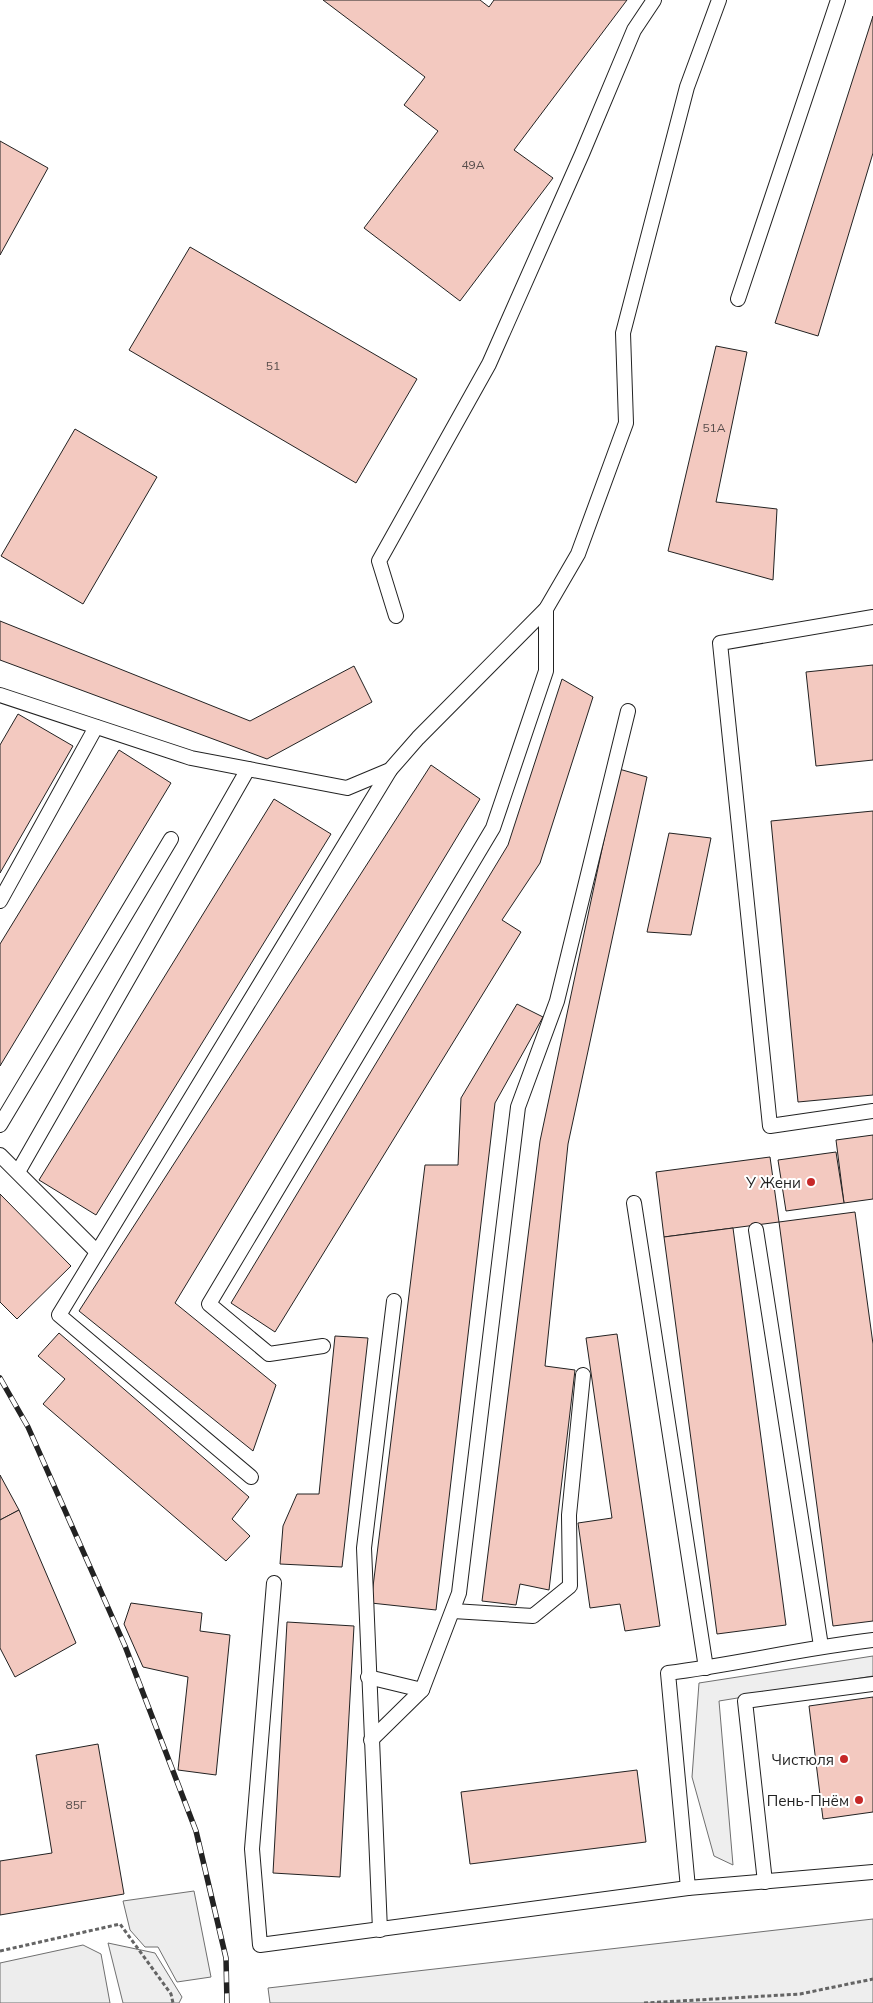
<svg xmlns="http://www.w3.org/2000/svg" width="873" height="2003" viewBox="0 0 873 2003" font-family="Mulish,sans-serif">
<style>
.green{fill:#eee;stroke:#6f6f6f}
.parking{fill:#ededed;stroke:#6f6f6f}
.building{fill:#f3c9c0;stroke:#222}
.lines{fill:none;stroke-linecap:round;stroke-linejoin:round}
.lane-casing{stroke:#222;stroke-width:16}
.path{stroke:#646464;stroke-width:3;stroke-dasharray:4 2.5;stroke-linecap:butt}
.lane{stroke:#fff;stroke-width:14}
.rail-casing{stroke:#222;stroke-width:5.5}
.rail{stroke:#fff;stroke-width:4;stroke-dasharray:11;stroke-linecap:butt}
.poi-dot{fill:#c62828;stroke:#fff;stroke-width:2}
.labels{text-anchor:middle;dominant-baseline:central;stroke-width:4;stroke-linejoin:round;paint-order:stroke}
.number-label{font-size:12px;fill:#564c4a}
.poi-label{font-size:15px;fill:#222;stroke:#fff;text-anchor:end}
</style>
<rect width="100%" height="100%" fill="#fff"/>
<g class="green">
<polygon points="873,1656 873,1676 719,1701 733,1865 714,1856 692,1777 699,1683"/>
<polygon points="873,1919 873,2003 270,2003 268,1988"/>
<polygon points="108,1943 155,1953 182,1997 179,2003 123,2003"/>
</g>
<g class="parking">
<polygon points="194,1891 211,1977 177,1982 158,1947 145,1947 130,1930 123,1901"/>
<polygon points="83,1945 101,1954 110,2003 0,2003 0,1963"/>
</g>
<g class="building">
<polygon points="323,0 480,0 489,7 494,0 627,0 514,150 553,178 460,301 364,228 438,131 404,105 425,77"/>
<polygon points="873,16 873,153 818,336 775,323"/>
<polygon points="0,141 48,168 0,255"/>
<polygon points="190,247 417,379 356,483 129,350"/>
<polygon points="716,346 747,352 716,502 777,509 773,580 668,551"/>
<polygon points="75,429 157,477 83,604 1,556"/>
<polygon points="0,621 250,721 354,666 372,702 267,759 0,660"/>
<polygon points="873,665 873,760 816,766 806,672"/>
<polygon points="562,679 593,697 540,863 502,920 521,932 275,1332 231,1303 508,845"/>
<polygon points="18,714 73,746 0,873 0,745"/>
<polygon points="119,750 171,783 0,1066 0,944"/>
<polygon points="431,765 480,799 175,1303 276,1385 253,1451 79,1311"/>
<polygon points="619,769 647,777 568,1144 545,1366 575,1370 549,1590 520,1584 516,1605 482,1601 540,1141"/>
<polygon points="274,799 331,834 96,1215 39,1180"/>
<polygon points="873,811 873,1095 798,1102 771,821"/>
<polygon points="669,833 711,838 691,935 647,932"/>
<polygon points="517,1004 543,1017 495,1103 436,1610 371,1603 425,1165 458,1165 461,1098"/>
<polygon points="873,1135 873,1199 844,1203 836,1140"/>
<polygon points="836,1152 844,1203 786,1211 778,1160"/>
<polygon points="770,1157 779,1222 664,1237 656,1172"/>
<polygon points="0,1194 71,1266 17,1319 0,1302"/>
<polygon points="855,1212 873,1344 873,1621 833,1626 779,1222"/>
<polygon points="733,1228 786,1625 717,1634 664,1237"/>
<polygon points="59,1333 249,1497 232,1519 250,1536 226,1561 43,1404 65,1379 38,1356"/>
<polygon points="617,1334 660,1626 625,1631 620,1604 590,1608 578,1523 612,1518 586,1338"/>
<polygon points="335,1336 368,1338 342,1567 280,1564 283,1526 297,1494 319,1494"/>
<polygon points="0,1475 19,1510 0,1520"/>
<polygon points="19,1510 76,1643 15,1677 0,1648 0,1520"/>
<polygon points="131,1603 202,1613 200,1631 230,1635 216,1775 178,1770 188,1677 143,1667 124,1624"/>
<polygon points="287,1622 354,1626 340,1877 273,1873"/>
<polygon points="873,1697 873,1812 823,1819 809,1706"/>
<polygon points="98,1744 124,1894 0,1915 0,1861 52,1853 36,1755"/>
<polygon points="637,1770 646,1842 470,1864 461,1792"/>
</g>
<g class="lines">
<defs>
<g id="lane">
<polyline points="738,299 838,0"/>
<polyline points="396,616 379,561 489,364 582,154 634,30 654,0"/>
<polyline points="873,617 720,643 770,1126 873,1111"/>
<polyline points="0,695 191,758 347,788 390,770 418,738 546,609 578,554 626,423 623,333 687,87 719,0"/>
<polyline points="0,901 96,727"/>
<polyline points="0,1125 171,839"/>
<polyline points="0,1155 97,1252"/>
<polyline points="18,1172 248,769"/>
<polyline points="634,1203 706,1668"/>
<polyline points="756,1230 821,1646"/>
<polyline points="323,1346 269,1354 209,1304 493,828 546,671 546,609"/>
<polyline points="251,1477 59,1315 390,770"/>
<polyline points="274,1583 252,1849 260,1945 688,1888"/>
<polyline points="453,1611 533,1616 570,1586 569,1515 583,1375"/>
<path d="M873 1640C804 1648 737 1664 668 1673L688 1888 873 1872"/>
<polyline points="368,1677 422,1690 459,1593 518,1107 557,1001 628,711"/>
<polyline points="371,1740 422,1690"/>
<polyline points="765,1882 745,1701 873,1684"/>
<polyline points="380,1930 364,1548 394,1301"/>
</g>
</defs>
<use href="#lane" class="lane-casing"/>
<g class="path">
<polyline points="0,1951 120,1924 171,1994 173,2003"/>
<polyline points="644,2003 800,1994 873,1979"/>
</g>
<use href="#lane" class="lane"/>
<defs>
<polyline id="rail" points="0,1378 28,1427 125,1646 196,1831 226,1958 227,2003"/>
</defs>
<use href="#rail" class="rail-casing"/>
<use href="#rail" class="rail"/>
</g>
<g class="poi-dot">
<circle cx="811" cy="1182" r="5"/>
<circle cx="844" cy="1759" r="5"/>
<circle cx="859" cy="1800" r="5"/>
</g>
<g class="labels">
<g class="number-label">
<text x="473" y="164">49А</text>
<text x="273" y="365">51</text>
<text x="714" y="427">51А</text>
<text x="76" y="1804">85Г</text>
</g>
<g class="poi-label">
<text x="801" y="1182">У Жени</text>
<text x="834" y="1759">Чистюля</text>
<text x="849" y="1800">Пень-Пнём</text>
</g>
</g>
</svg>
